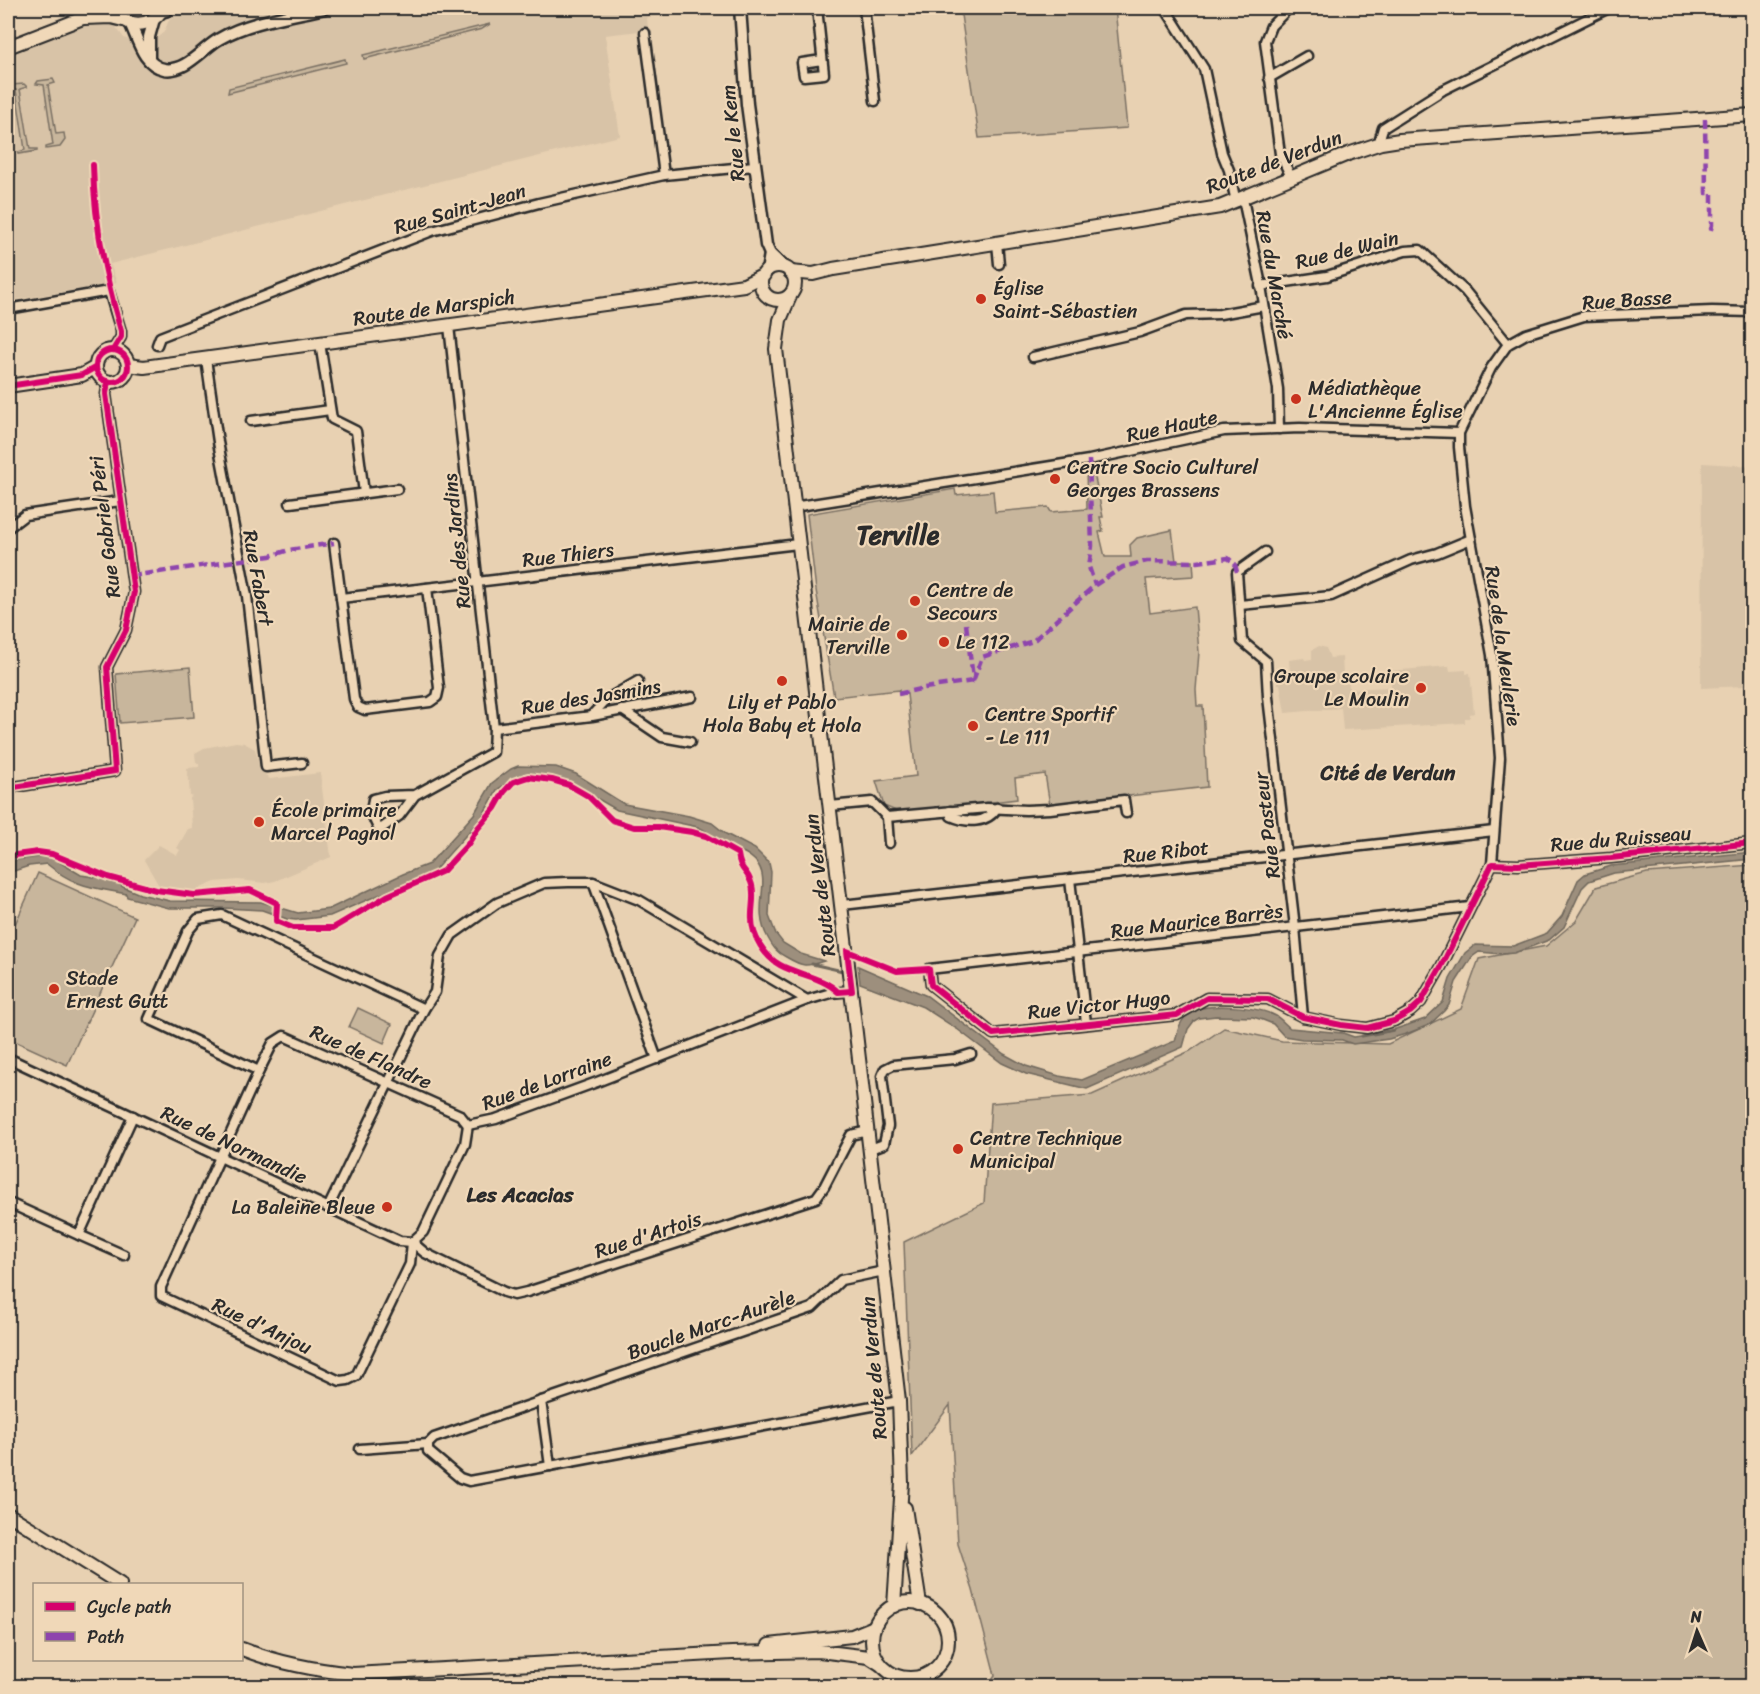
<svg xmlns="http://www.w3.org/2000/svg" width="1760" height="1694" viewBox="0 0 1760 1694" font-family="Sriracha,sans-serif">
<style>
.built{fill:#d8c3a7}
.green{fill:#c8b69c;stroke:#7a7064;stroke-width:1.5}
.water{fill:#9d8f7d;stroke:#6f675c;stroke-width:1.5}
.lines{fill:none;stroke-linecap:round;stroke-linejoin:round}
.stream{stroke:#6f675c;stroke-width:3}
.minor-casing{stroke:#2b2b2b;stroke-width:13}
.tertiary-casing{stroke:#2b2b2b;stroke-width:15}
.secondary-casing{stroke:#2b2b2b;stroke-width:16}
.motorway-casing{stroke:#2b2b2b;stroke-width:20}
.minor{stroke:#f0d8b8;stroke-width:8}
.tertiary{stroke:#f0d8b8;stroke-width:10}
.secondary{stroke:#f0d8b8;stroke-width:12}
.motorway{stroke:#f0d8b8;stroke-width:15}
.quiet{stroke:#8e44ad;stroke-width:4.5;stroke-dasharray:9 4.5;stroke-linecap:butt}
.cycleway-casing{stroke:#f0d8b8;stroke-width:10}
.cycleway{stroke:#d6006c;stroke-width:6}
.poi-dot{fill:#c8321e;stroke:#f0d8b8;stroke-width:2}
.labels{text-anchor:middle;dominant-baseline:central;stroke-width:4.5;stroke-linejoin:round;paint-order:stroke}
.street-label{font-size:20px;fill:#2b2b2b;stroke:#f0d8b8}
.poi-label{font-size:20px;fill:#2b2b2b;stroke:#f0d8b8;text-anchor:start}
.neighbourhood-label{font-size:21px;font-weight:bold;fill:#2b2b2b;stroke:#f0d8b8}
.district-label{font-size:26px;font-weight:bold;fill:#2b2b2b;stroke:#f0d8b8}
</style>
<rect width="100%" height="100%" fill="#e8d1b2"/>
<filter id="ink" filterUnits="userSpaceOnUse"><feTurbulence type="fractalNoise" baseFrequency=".0167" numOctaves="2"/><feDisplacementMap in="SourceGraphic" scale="12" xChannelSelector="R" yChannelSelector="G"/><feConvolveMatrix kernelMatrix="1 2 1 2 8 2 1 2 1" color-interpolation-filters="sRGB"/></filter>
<g filter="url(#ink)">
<g class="built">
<polygon points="194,8 676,8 677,14 647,17 648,30 605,35 620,136 110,264 117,283 8,301 8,53 98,19 112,22 124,38 135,42 153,41 164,32 169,20 180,9"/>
<polygon points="1702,463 1752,466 1752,645 1746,686 1701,688"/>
<polygon points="1319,646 1326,648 1330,658 1342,657 1343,675 1348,675 1349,689 1391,687 1390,671 1449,666 1450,671 1466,670 1466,674 1470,673 1474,713 1470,714 1470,718 1465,718 1465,723 1343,730 1341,708 1285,713 1280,684 1278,684 1276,673 1290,674 1289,660 1304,658 1305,660 1312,659 1312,650"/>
<polygon points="236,742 244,743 255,749 261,770 270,779 320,773 331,857 275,881 265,883 238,880 215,882 196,890 186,891 165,888 158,884 144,860 159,845 177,855 180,850 177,848 188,829 192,828 190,798 192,797 190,796 189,783 191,781 188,781 187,768 199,767 199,763 196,763 195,753 204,748"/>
</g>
<g class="green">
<polygon points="960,8 1115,8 1127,128 979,138"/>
<polygon points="490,24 482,29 364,59 363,55"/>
<polygon points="345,59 346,63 228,93 229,88"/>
<polygon points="53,79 55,83 48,85 56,134 64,133 65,140 60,147 46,149 46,147 53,145 44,85 36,84 38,81"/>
<polygon points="24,84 27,87 20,89 30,149 37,149 37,151 18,154 18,152 25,150 16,90 8,90 8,88 11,85"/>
<polygon points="1093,468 1103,517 1100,517 1103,531 1099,532 1105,557 1131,557 1130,545 1137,538 1172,530 1176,561 1193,561 1194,576 1146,579 1150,613 1195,607 1199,652 1196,690 1197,706 1203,706 1207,787 1050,805 1045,774 1015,778 1017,799 901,813 884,806 876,781 916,776 907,694 899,695 899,690 834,697 816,590 807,514 955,489 956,495 993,491 995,512 1048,507 1051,512 1087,509 1086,469"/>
<polygon points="190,667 194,717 120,723 116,674"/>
<polygon points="1752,865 1752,1686 987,1686 995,1675 973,1590 958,1544 950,1405 912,1456 904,1242 984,1203 991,1103 1092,1095 1190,1051 1224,1028 1282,1041 1388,1044 1461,1009 1479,959 1546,946 1576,921 1596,887 1647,873"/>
<polygon points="38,873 135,917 67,1065 8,1038 8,940"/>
<polygon points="358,1008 392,1024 384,1043 349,1027"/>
</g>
<g class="water">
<path d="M518 766 556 767 576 774 624 804 689 816 712 823 726 834 755 849 769 863 771 872 769 916 776 934 783 943 801 954 824 961C806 967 803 967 786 957 776 952 773 947 768 938 752 910 770 885 759 866 751 852 734 850 721 842 713 836 708 831 698 827L617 810 576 786 550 776 520 775 498 789 481 818 434 871 330 916 296 920 287 919 262 910 224 908H169L127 897 126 894C91 887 75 887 47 864L29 866 8 873V861L49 856 81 875 113 880 123 887 140 894 170 901 261 902 298 913 329 909 403 874 429 864 474 814 492 783 511 769Z"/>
<path d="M1752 852V859L1614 873 1589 881 1582 888 1564 927 1549 940 1514 953 1502 954 1479 952 1472 957 1456 982 1449 1005 1444 1011 1429 1025 1406 1034 1389 1039 1353 1044 1342 1040 1302 1039 1284 1036 1273 1024 1263 1020 1253 1017 1216 1016 1199 1018 1194 1021 1188 1029 1183 1047 1087 1089 1026 1074 1002 1063 957 1029 923 1007 860 983 858 966 927 996 1004 1054 1026 1066 1059 1076 1082 1080 1175 1041C1178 1029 1180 1020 1190 1013 1206 1001 1259 1007 1276 1016 1281 1019 1285 1024 1290 1028L1343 1033 1354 1037 1387 1032 1425 1019 1443 1002 1450 979 1465 953 1475 945 1513 946 1547 933 1562 916 1578 880 1585 874 1611 866Z"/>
</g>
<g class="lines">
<g class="stream">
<polyline points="812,964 847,972"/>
<polyline points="1362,1036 1394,1030"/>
</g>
<defs>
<g id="minor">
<polyline points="817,8 824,74 804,76 802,63 822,60"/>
<polyline points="864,8 875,101"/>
<polyline points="1165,8 1204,69 1222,153 1229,170 1236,202"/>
<polyline points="1289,8 1271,26 1265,41 1280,154 1291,177"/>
<polyline points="645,33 664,175"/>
<polyline points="1269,78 1307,56"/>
<polyline points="1381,143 1380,138 1383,128 1443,90 1609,8"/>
<polyline points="1243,199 1260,280 1278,389 1279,429"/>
<polyline points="997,243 999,264"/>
<polyline points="1260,286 1327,276 1405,251 1420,250 1465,291 1508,344"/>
<polyline points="8,309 109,291 121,331 121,337 113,350"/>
<polyline points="320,343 332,419 356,431 364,493"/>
<polyline points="157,345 160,337 432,231 539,203 664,175 754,166"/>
<polyline points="1033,357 1140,332 1186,315 1220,314 1264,306"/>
<polyline points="206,359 218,442 247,596 266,767 302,763"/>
<polyline points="251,421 330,410"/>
<polyline points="290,503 397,489"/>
<polyline points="793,507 1089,460 1224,431 1300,428 1459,433"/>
<polyline points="8,528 25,515 120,501"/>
<polyline points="334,543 354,699 358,707 365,710 430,702 437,697 439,688 427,588"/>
<polyline points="1265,552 1237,572 1242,641 1266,661 1268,697 1295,927 1303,1017"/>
<polyline points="341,598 798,544"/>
<polyline points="1240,605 1331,596 1411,560 1437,553 1471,539"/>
<polyline points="622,710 662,737 690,742"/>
<polyline points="592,715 607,699 638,681"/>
<polyline points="494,728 592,716 692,697"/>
<polyline points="8,788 115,771 107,667 126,630 134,592 106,394 108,381"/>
<polyline points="415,795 385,796 373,799 371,813 379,830 399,816 415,795 493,752 494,728 449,326"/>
<polyline points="830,806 872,802 887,817"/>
<path d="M950 811 951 816C967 823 987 824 997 808"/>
<polyline points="889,843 887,817 987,808 1026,810 1050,809 1124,800 1126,813"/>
<polyline points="1492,864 1518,865 1611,858 1752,843"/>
<polyline points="1070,879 1086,1023"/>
<polyline points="593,882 657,1059"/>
<polyline points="842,905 1494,831"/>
<polyline points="1470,907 929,969 931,985 993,1034 1177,1015 1207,998 1268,999 1303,1017 1341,1025 1367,1028 1394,1021 1410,1012 1421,1002 1441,967 1492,864 1500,758 1492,655 1465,506 1459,447 1459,433 1491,368 1508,344 1526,334 1584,316 1712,311 1752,312"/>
<polyline points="8,1058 400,1241 412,1242"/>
<polyline points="259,1071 149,1019 188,931 198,919 222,915 424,1009"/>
<polyline points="468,1125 496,1119 597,1082 807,1000 831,993 852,991"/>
<polyline points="870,1149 884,1144 888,1126 882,1076 885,1069 893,1065 955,1059 971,1054"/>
<polyline points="11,1204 79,1235 133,1116"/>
<polyline points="328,1208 424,1009 435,992 440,956 452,935 497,903 544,883 568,882 593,882 639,900 807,1000"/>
<polyline points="79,1235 124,1255"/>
<polyline points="412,1242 410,1264 356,1376 348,1380 340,1381 161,1296 161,1287 259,1071 273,1043 284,1036 460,1115 468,1125"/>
<polyline points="412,1242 425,1253 504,1292 514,1295 527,1292 816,1198 824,1187 851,1135 868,1131"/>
<polyline points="412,1242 423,1232 465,1144 468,1125"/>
<polyline points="884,1271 841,1280 812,1308 434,1438 428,1444 428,1451 460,1478 469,1481 899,1401"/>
<polyline points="541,1401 550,1466"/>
<polyline points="360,1449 428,1444"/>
</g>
<g id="tertiary">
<polyline points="740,8 747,104 766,245 770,254 785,268"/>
<path d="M130 23C138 39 143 65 164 69 185 73 203 48 219 39 250 21 291 16 325 8"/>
<polyline points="149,59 149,37 154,19"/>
<polyline points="767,271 770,254"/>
</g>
<g id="secondary">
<path d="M114 8C125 29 151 29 163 8"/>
<polyline points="84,18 111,17 123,20"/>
<polyline points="8,47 83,18 99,8"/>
<circle cx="778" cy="283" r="17"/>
<polyline points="790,272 813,274 833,269 1220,207 1348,154 1381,143 1400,140 1752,115"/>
<polyline points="791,294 780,320 776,349 899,1401 902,1483 894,1606"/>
<circle cx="112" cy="366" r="16"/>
<polyline points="128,365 144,367 744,285 764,275"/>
<polyline points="8,386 82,375 96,367"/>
<polyline points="905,1508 920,1604"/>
<polyline points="8,1514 120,1584"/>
<circle cx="910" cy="1640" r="38"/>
<polyline points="769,1645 852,1636 874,1627"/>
<path d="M242 1649C278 1663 314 1670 353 1674L732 1653 819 1651 869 1657 880 1664"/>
</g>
<polyline id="motorway" points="162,9 166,8"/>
</defs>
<use href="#minor" class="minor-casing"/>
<use href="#tertiary" class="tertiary-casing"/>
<use href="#secondary" class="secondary-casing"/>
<use href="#motorway" class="motorway-casing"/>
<use href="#minor" class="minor"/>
<use href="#tertiary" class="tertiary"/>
<use href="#secondary" class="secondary"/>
<use href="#motorway" class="motorway"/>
<g class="quiet">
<polyline points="1705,119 1706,193 1712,193 1712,225 1710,233"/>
<polyline points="1089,460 1092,546 1089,567 1095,585"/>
<polyline points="131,576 270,556 289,550 334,543"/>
<polyline points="966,624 973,678"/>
<polyline points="973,681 982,657 1033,641 1095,585 1123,567 1147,561 1198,562 1228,558 1235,564 1237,572"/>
<polyline points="898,694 924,688 973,681"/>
<polyline points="8,857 10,875 8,877"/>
</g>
<defs>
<g id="cycleway">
<path d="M93 165C94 222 105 276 121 331V337L113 350"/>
<circle cx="112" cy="366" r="16"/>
<polyline points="8,386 82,375 96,367"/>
<polyline points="8,788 115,771 107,667 126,630 134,592 106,394 108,381"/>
<path d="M8 856 38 852 52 854 108 877 156 890 194 895 250 890 277 903 276 921 293 928H333L387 896 443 871 468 844 478 828 495 808 504 792 513 782 528 777 552 780 569 785 588 796 612 820 634 827H658L692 832 706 836 738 854C740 871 747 870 751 882 756 895 751 907 752 919 752 936 765 957 780 965 798 975 823 977 838 992L852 991 847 951 897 971 929 969 931 985 993 1034 1177 1015 1207 998 1268 999 1303 1017 1341 1025 1367 1028 1394 1021 1410 1012 1421 1002 1441 967 1492 864 1518 865 1611 858 1752 843"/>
</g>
</defs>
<use href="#cycleway" class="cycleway-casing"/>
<use href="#cycleway" class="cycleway"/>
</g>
</g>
<g class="poi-dot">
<circle cx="981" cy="299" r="6"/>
<circle cx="1296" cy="399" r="6"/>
<circle cx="1055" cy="479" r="6"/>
<circle cx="915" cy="601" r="6"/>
<circle cx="902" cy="635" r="6"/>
<circle cx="944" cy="642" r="6"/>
<circle cx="782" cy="681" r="6"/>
<circle cx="1421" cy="688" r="6"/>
<circle cx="973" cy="726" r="6"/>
<circle cx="259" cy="822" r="6"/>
<circle cx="54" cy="989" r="6"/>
<circle cx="958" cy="1149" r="6"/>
<circle cx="387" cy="1207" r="6"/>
</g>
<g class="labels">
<g class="street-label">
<text transform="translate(733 133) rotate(-96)">Rue le Kem</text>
<text transform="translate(1274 162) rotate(-21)">Route de Verdun</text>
<text transform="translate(460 209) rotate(-16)">Rue Saint-Jean</text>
<text transform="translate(1347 250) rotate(-14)">Rue de Wain</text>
<text transform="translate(1274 275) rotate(80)">Rue du Marché</text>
<text transform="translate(1627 300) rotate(-4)">Rue Basse</text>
<text transform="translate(434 308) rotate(-8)">Route de Marspich</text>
<text transform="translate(1172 426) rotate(-12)">Rue Haute</text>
<text transform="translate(105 527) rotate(-97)">Rue Gabriel Péri</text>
<text transform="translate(457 541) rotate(-96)">Rue des Jardins</text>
<text transform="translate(568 555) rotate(-7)">Rue Thiers</text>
<text transform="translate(258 578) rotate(80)">Rue Fabert</text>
<text transform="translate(1503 646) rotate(82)">Rue de la Meulerie</text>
<text transform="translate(591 697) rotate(-9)">Rue des Jasmins</text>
<text transform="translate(1267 825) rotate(-97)">Rue Pasteur</text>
<text transform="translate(1621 839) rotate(-5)">Rue du Ruisseau</text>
<text transform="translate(1166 852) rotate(-6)">Rue Ribot</text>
<text transform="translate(820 885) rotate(-97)">Route de Verdun</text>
<text transform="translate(1197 921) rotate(-7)">Rue Maurice Barrès</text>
<text transform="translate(1099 1005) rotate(-6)">Rue Victor Hugo</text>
<text transform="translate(371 1057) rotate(24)">Rue de Flandre</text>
<text transform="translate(547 1081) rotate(-20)">Rue de Lorraine</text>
<text transform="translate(234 1145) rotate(25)">Rue de Normandie</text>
<text transform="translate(648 1235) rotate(-18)">Rue d'Artois</text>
<text transform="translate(711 1325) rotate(-19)">Boucle Marc-Aurèle</text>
<text transform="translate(262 1326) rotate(25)">Rue d'Anjou</text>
<text transform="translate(874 1368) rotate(-95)">Route de Verdun</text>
</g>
<g class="poi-label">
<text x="993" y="288">Église<tspan x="993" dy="23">Saint-Sébastien</tspan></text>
<text x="1308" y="388">Médiathèque<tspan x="1308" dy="23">L'Ancienne Église</tspan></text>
<text x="1067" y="467">Centre Socio Culturel<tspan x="1067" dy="23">Georges Brassens</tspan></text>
<text x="927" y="590">Centre de<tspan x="927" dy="23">Secours</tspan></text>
<text x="890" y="624" text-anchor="end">Mairie de<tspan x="890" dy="23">Terville</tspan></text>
<text x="956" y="642">Le 112</text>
<text x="1409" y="676" text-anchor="end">Groupe scolaire<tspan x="1409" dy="23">Le Moulin</tspan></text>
<text x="782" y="702" text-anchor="middle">Lily et Pablo<tspan x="782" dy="23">Hola Baby et Hola</tspan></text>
<text x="985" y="714">Centre Sportif<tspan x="985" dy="23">- Le 111</tspan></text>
<text x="271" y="810">École primaire<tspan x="271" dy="23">Marcel Pagnol</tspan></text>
<text x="66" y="978">Stade<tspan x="66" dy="23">Ernest Gutt</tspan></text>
<text x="970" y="1138">Centre Technique<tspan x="970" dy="23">Municipal</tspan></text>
<text x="375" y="1207" text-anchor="end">La Baleine Bleue</text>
</g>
<g class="neighbourhood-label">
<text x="1388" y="773">Cité de Verdun</text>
<text x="520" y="1195">Les Acacias</text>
</g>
<g class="district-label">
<text x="898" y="535">Terville</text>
</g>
</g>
<rect width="1760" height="1694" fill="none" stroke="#f0d8b8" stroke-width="30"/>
<rect x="15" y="15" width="1730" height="1664" fill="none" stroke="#2b2b2b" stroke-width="2" filter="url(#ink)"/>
<rect x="33" y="1583" width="210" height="78" fill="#f0d8b8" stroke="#a19380" stroke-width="1.5"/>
<rect x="45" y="1602" width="30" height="9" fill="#d6006c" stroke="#a19380" stroke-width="1.5"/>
<text x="87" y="1613" font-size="18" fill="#2b2b2b">Cycle path</text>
<rect x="45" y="1632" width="30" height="9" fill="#8e44ad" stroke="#a19380" stroke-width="1.5"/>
<text x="87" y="1643" font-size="18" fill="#2b2b2b">Path</text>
<g transform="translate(1697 1631) rotate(357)" stroke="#f0d8b8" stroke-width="4.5" paint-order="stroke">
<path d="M0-4.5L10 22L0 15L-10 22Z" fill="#2b2b2b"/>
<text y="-9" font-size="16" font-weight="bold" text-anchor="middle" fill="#2b2b2b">N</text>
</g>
</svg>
